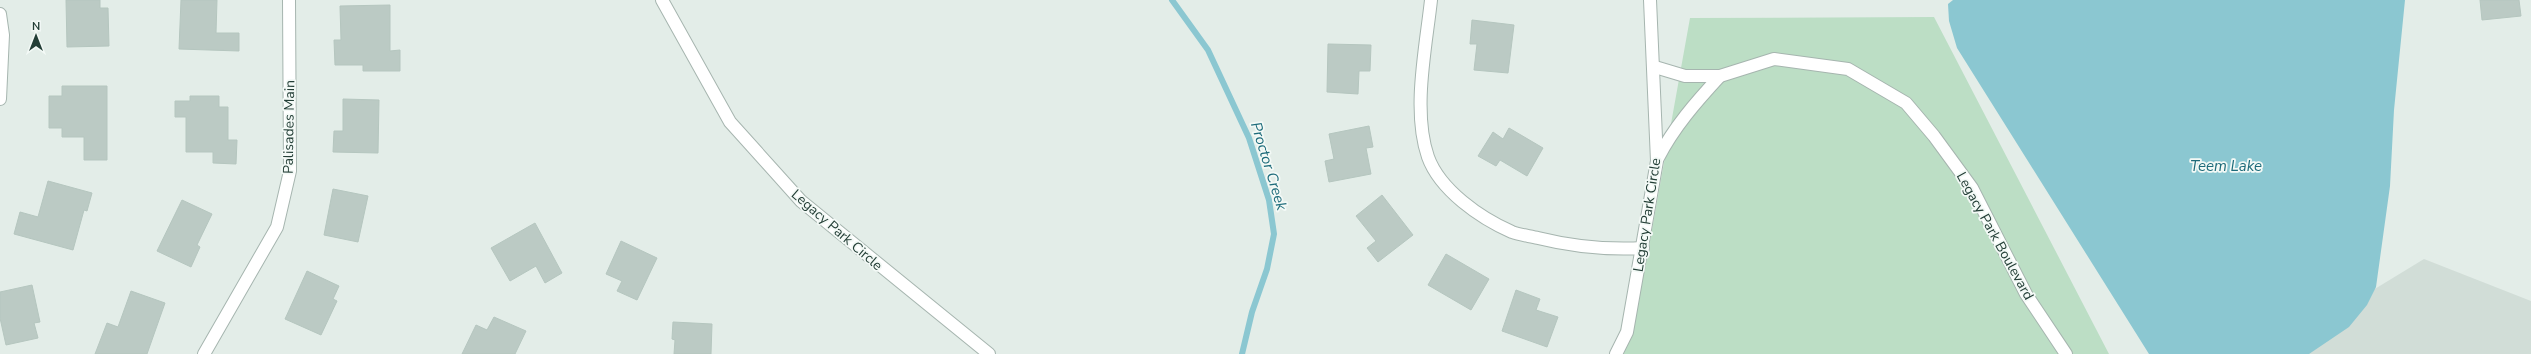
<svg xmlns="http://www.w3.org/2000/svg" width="2531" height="354" viewBox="0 0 2531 354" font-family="'Nunito Sans',sans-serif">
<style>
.built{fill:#d1ddd7}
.green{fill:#bcdec5}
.water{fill:#8bc7d1}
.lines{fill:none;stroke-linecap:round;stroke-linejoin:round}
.stream{stroke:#8bc7d1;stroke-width:6}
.building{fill:#bbcac4;stroke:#b5c6bf}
.minor-casing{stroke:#a6b5af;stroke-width:14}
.minor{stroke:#fff;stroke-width:12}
.labels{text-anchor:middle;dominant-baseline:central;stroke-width:3.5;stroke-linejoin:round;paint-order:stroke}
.street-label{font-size:14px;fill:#233e36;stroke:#f3f9f6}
.water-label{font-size:15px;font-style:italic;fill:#1d6b7a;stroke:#f3f9f6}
</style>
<rect width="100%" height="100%" fill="#e3ede8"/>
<polygon class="built" points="2424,259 2531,301 2531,354 2283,354 2296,337"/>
<polygon class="green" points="1934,17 2109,354 1611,354 1646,263 1690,18"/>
<polygon class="water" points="1953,0 2405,0 2394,110 2390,186 2376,287 2367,305 2349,327 2309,354 2149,354 1957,48 1949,21 1948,4"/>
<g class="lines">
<polyline class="stream" points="1172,0 1208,50 1249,138 1269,200 1274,234 1267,269 1252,312 1242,354"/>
</g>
<g class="building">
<polygon points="66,0 100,0 100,8 108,8 109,46 67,47"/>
<polygon points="181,0 217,0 216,33 239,33 239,51 179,49"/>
<polygon points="2480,0 2519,0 2521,16 2482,20"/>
<polygon points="390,5 390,51 400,50 400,71 363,71 363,65 335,65 334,40 341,40 340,6"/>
<polygon points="1472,20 1514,25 1508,73 1474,70 1477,44 1470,44"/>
<polygon points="1328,44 1371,45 1370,71 1359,71 1358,94 1327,92"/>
<polygon points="62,86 107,86 107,160 84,160 84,137 62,137 62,128 49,128 49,96 62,96"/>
<polygon points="190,96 219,96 219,107 228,107 228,140 237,140 236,164 213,163 213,152 186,152 186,117 175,117 175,101 190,101"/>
<polygon points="343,99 379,100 378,153 333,152 334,131 343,131"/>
<polygon points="1369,126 1373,147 1366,148 1371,174 1329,182 1325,161 1334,159 1329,134"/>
<polygon points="1509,128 1543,148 1527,176 1500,160 1496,166 1478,156 1493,132 1503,139"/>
<polygon points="48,181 92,193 87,211 84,210 73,250 14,234 20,212 38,217"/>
<polygon points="333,189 368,196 358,242 324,235"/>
<polygon points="1382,195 1413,235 1378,262 1367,248 1376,241 1356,216"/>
<polygon points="182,200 212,214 197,245 200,247 191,267 157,251"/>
<polygon points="535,223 562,273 545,283 536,266 510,281 491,248"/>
<polygon points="621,241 657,258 637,300 617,291 622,281 606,274"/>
<polygon points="1446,254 1489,279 1471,310 1428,285"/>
<polygon points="307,271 339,286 333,299 337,301 321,335 285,319"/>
<polygon points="32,285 40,322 34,323 38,338 6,345 0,318 0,292"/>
<polygon points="1516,290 1540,299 1536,310 1558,317 1547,347 1502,331"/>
<polygon points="131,291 165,303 147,354 95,354 107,323 118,327"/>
<polygon points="494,317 526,331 515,354 462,354 476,325 487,330"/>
<polygon points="673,322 712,324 711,354 674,354 675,340 672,339"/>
</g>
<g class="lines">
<defs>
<g id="minor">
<polyline points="662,0 730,122 801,201 989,354"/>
<path d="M1431 0C1426 47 1412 111 1428 157 1440 190 1480 218 1512 232 1520 235 1530 236 1538 238 1574 247 1606 250 1643 248"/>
<polyline points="0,14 3,35 0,99"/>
<polyline points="1655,67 1685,76 1720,76 1774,59 1848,69 1906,103 1934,136 1972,188 2026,294 2066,354"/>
<path d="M1658 158C1674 127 1696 102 1720 76"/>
<polyline points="204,354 277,227 290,171 289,0"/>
<polyline points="1616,354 1627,332 1657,161 1650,0"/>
</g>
</defs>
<use href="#minor" class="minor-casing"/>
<use href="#minor" class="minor"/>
</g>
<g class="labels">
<g class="street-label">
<text transform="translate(289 127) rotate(-89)">Palisades Main</text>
<text transform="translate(1647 215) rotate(-81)">Legacy Park Circle</text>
<text transform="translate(837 230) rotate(41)">Legacy Park Circle</text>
<text transform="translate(1995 236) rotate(61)">Legacy Park Boulevard</text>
</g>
<g class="water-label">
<text transform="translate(1269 166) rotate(73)">Proctor Creek</text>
<text x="2226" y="166">Teem Lake</text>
</g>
</g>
<g transform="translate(36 36)" stroke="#f3f9f6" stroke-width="3" paint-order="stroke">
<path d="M0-3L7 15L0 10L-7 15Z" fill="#233e36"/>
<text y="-6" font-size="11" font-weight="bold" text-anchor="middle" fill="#233e36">N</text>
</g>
</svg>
